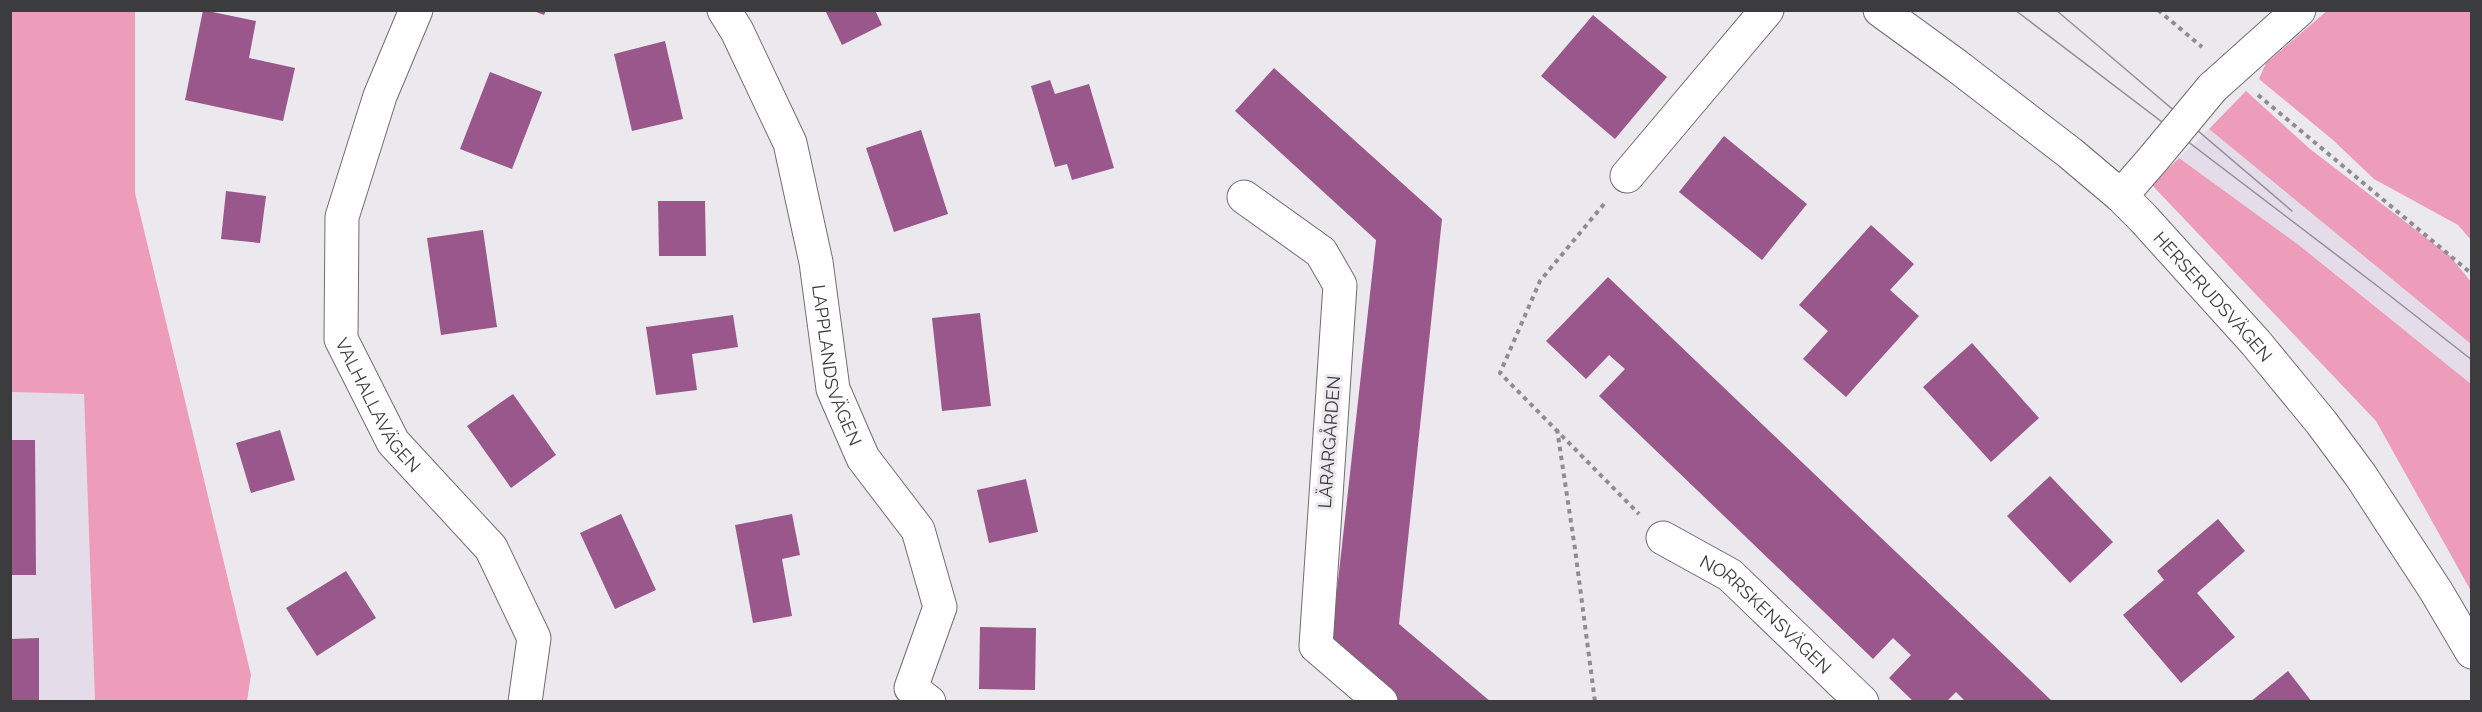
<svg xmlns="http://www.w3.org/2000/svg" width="2482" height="712" viewBox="0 0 2482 712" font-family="Raleway,sans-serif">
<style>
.built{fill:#e4dce8}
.green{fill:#ed9cba}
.building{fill:#99578b}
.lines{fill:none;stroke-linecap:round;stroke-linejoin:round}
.minor-casing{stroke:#706d71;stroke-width:35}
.path{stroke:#8f8d90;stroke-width:4;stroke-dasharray:4.5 4.5;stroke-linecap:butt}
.minor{stroke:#fff;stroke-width:33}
.tram{stroke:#939195;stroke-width:1.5}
.minor-bridge-casing{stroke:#706d71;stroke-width:35;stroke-linecap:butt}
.minor-bridge{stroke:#fff;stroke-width:33}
.labels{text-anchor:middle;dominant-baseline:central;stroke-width:6;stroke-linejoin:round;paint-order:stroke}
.street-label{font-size:18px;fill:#3c3b3d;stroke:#ece9ee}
</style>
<rect width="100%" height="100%" fill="#ece9ee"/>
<g class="built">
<polygon points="2209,129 2471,344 2471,384 2300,246 2179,158"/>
<polygon points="11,392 84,394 95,701 11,702"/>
</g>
<g class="green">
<polygon points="11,10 135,11 135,193 251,675 247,701 95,701 84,394 11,392"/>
<polygon points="2328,10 2471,11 2471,240 2458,225 2374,179 2333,140 2259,79 2266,63"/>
<polygon points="2246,91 2310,149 2450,256 2471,282 2471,344 2209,129"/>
<polygon points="2179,158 2300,246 2471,384 2471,591 2376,421 2152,185"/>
</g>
<g class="building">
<polygon points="203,10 256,21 249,58 295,68 283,121 185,100"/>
<polygon points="531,10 546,10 544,15"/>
<polygon points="825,10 875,10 882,25 842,45"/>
<polygon points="1593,15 1667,77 1615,139 1541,76"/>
<polygon points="665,41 683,119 632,131 614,54"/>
<polygon points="1274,68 1442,219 1399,624 1491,702 1400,702 1331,644 1376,240 1235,111"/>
<polygon points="490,72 542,92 512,169 460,149"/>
<polygon points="1050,80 1055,94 1089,84 1114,168 1072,180 1067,164 1055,167 1031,86"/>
<polygon points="921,130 948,214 894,232 866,148"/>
<polygon points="1724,136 1807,204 1762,260 1679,192"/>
<polygon points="226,191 266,196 260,243 221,239"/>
<polygon points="658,201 705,201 706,256 659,256"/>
<polygon points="1871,225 1914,264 1890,290 1919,316 1846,397 1803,359 1828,331 1799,305"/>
<polygon points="483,230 497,327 441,335 427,238"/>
<polygon points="1608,277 2053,702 1966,702 1956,692 1946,702 1914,702 1889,678 1911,655 1893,638 1873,659 1599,396 1625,369 1609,355 1586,379 1546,341"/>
<polygon points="980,313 991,406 942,411 932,318"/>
<polygon points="733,315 738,347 692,354 697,390 656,395 646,327"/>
<polygon points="1972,343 2039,418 1991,462 1923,387"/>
<polygon points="513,394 556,455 511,488 467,426"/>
<polygon points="280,430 295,480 251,493 236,443"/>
<polygon points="10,440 35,440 36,575 10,575"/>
<polygon points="2050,476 2113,542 2070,583 2007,516"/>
<polygon points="1026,479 1038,532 989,543 977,490"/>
<polygon points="621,514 656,590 615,609 580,533"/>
<polygon points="792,514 800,555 782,559 792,616 753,623 735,525"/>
<polygon points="2218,519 2245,551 2197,593 2235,637 2181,683 2123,615 2164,580 2157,571"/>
<polygon points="346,571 376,618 317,656 286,608"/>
<polygon points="980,627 1036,628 1035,690 979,689"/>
<polygon points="39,638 39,702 10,702 10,639"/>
<polygon points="2288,671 2312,702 2250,702"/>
</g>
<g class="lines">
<defs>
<g id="minor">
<path id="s1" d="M416 10 380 96 342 217 341 339 393 442 491 548 534 638 525 702"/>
<path id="s2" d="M724 10 737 31 790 143 816 262 833 389 863 458 918 530 940 607 911 688 929 702"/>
<path id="s3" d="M1880 10 1957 66 2070 153 2121 196 2143 218 2256 343 2321 422 2361 476 2436 591 2472 652"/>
<polyline points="2212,88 2299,10"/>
<polyline points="1627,176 1767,10"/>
<polyline points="2121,196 2154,158"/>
<polyline points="1244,197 1321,252 1340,285 1316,646 1381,702"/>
<path id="s4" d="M1663 538 1730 575 1862 702"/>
</g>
</defs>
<use href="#minor" class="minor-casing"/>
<g class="path">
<polyline points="2158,10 2202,47"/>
<polyline points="2258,95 2472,274"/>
<polyline points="1604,204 1540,281 1500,373 1639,514"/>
<polyline points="1557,429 1575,549 1595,702"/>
</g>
<use href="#minor" class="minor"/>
<g class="tram">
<polyline points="2015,10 2380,288 2472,360"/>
<polyline points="2056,10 2292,211"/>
</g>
<defs>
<polyline id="minor-bridge" points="2154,158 2212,88"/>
</defs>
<use href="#minor-bridge" class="minor-bridge-casing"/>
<use href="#minor-bridge" class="minor-bridge"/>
</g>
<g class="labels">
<g class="street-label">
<text stroke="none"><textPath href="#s3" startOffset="441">HERSERUDSVÄGEN</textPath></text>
<text stroke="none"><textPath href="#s2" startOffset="376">LAPPLANDSVÄGEN</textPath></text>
<text stroke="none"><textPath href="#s1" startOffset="418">VALHALLAVÄGEN</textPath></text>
<text transform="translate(1329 442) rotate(-86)">LÄRARGÅRDEN</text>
<text stroke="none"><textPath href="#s4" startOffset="129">NORRSKENSVÄGEN</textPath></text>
</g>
</g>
<rect width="2482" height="712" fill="none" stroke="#3c3b3d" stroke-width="24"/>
</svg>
